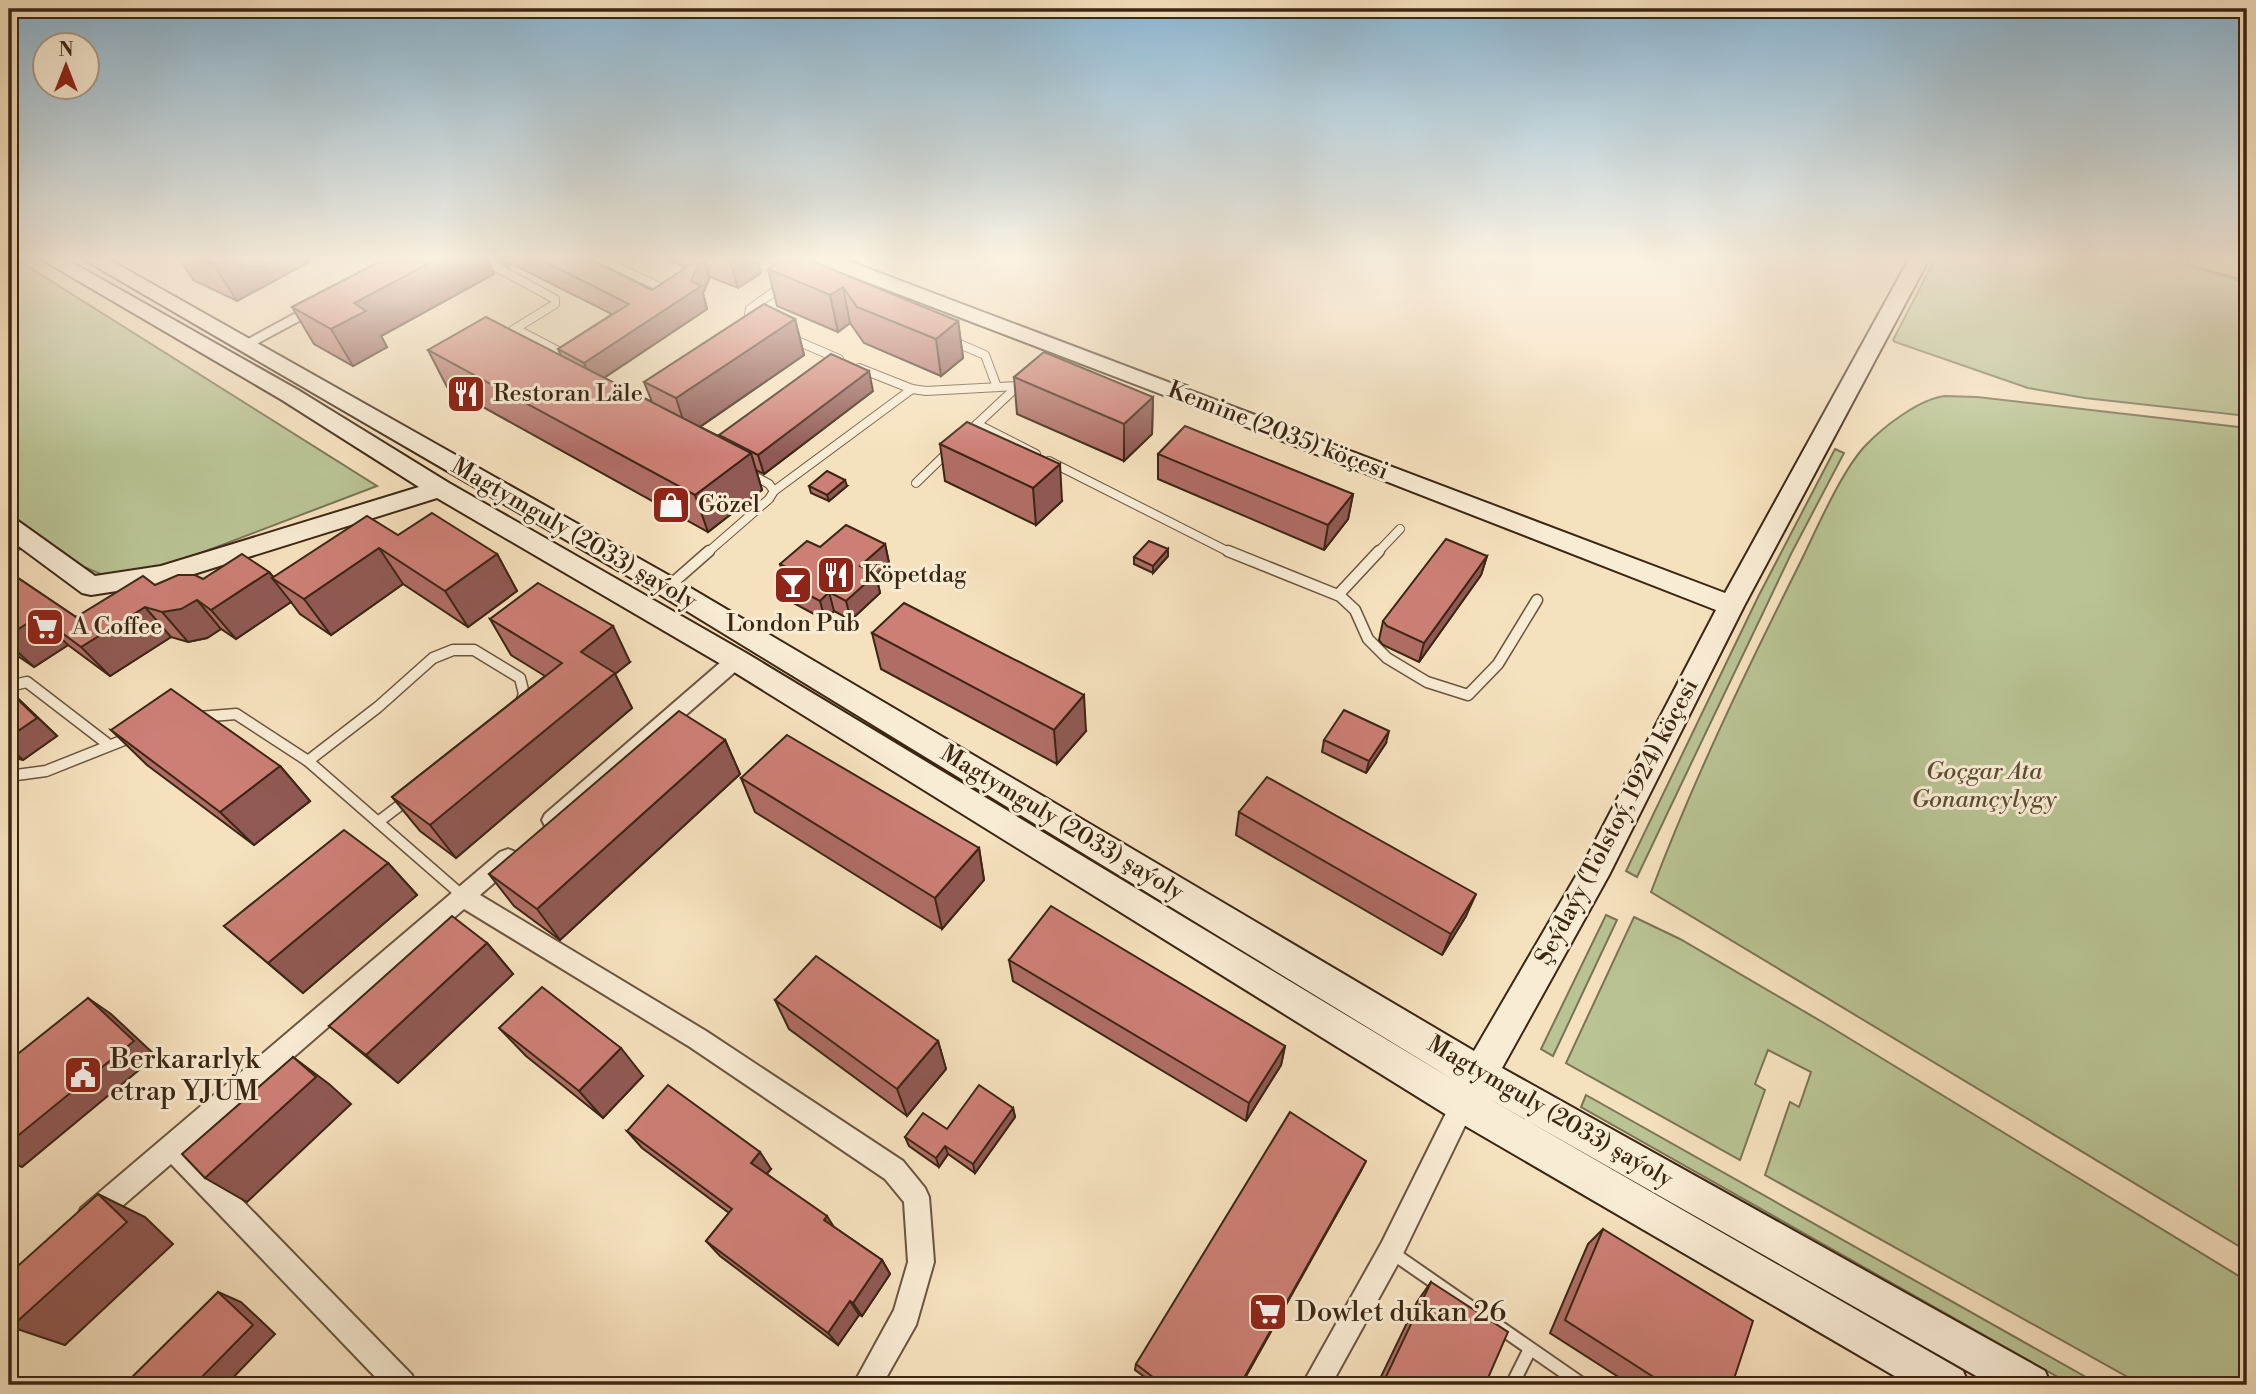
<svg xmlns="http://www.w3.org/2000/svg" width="2256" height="1394" viewBox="0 0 2256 1394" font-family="'Libre Bodoni',serif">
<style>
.green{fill:#b9c394;stroke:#7a7454;stroke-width:2}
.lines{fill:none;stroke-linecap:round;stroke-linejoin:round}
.lane-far2-casing{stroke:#6a553e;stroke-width:10}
.lane-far1-casing{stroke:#6a553e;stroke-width:13}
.lane-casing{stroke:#6a553e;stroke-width:16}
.street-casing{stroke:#6a553e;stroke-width:4}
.secondary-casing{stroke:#3b2613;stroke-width:4}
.highway-casing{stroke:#3b2613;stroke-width:3}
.lane-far2{stroke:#f9ecd5;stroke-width:8}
.lane-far1{stroke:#f9ecd5;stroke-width:10}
.lane{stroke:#f9ecd5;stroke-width:12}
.street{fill:#f9ecd5;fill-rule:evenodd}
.secondary{fill:#f9ecd5;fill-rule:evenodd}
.highway{fill:#ebc07f;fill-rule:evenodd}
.wall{fill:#b06d65;stroke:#3b2613;stroke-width:2}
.shaded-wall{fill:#905953;stroke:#3b2613;stroke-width:2}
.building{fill:#cd7f76;stroke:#3b2613;stroke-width:2}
.labels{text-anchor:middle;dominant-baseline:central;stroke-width:6;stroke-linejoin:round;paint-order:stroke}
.poi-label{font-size:24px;fill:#3b2613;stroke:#f9ecd5;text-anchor:start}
.street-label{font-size:24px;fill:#3b2613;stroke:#f9ecd5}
.park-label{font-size:24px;font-style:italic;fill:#5a4d33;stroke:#f9ecd5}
.near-poi-label{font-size:28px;fill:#3b2613;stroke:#f9ecd5;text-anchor:start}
</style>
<rect width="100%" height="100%" fill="#f6e1be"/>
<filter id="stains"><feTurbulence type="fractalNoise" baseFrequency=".00286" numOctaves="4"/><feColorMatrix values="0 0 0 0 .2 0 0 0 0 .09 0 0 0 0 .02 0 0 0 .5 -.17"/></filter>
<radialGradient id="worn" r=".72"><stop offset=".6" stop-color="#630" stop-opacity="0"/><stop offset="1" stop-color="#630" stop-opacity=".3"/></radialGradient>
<g class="green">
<polygon points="11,259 16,259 377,486 122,583 30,544 9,555 9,261"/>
<polygon points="1935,259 2162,259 2247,283 2247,416 2085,398 2028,388 1895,342 1893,340"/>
<path d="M1945 396 1977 397 2247 428V1251L1651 892C1693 781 1745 673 1798 567 1815 533 1840 473 1865 446 1883 427 1919 399 1945 396Z"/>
<polygon points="1835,449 1844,453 1791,554 1637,877 1626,871 1758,597"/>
<polygon points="1606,915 1617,920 1553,1056 1541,1049"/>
<polygon points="1634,917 1680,939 1824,1023 2247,1281 2247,1385 2142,1385 1765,1175 1790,1102 1799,1107 1811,1072 1768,1050 1755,1084 1765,1090 1740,1160 1566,1063"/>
<polygon points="1586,1095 2100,1385 2072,1385 1581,1107"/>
</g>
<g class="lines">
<defs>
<g id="lane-far2">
<polyline points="481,259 555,299 555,304 513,330"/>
<polyline points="600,259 662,288"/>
<polyline points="748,259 780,272"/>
<polyline points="757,321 749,314 750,309 785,284"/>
<polyline points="516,329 560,352 564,358"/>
<polyline points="788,337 839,359"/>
<polyline points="950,340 985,355 997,387"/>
<polyline points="859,368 912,389 926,391 1018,386"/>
<polyline points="977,424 1036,454"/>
<polyline points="975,426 1020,384"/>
<polyline points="1049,461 1231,553"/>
<polyline points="916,483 951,449"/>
<polyline points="774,491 912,389"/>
<polyline points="707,553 769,499 774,491 769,484 747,472"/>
<polyline points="1377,553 1400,529"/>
</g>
<g id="lane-far1">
<polyline points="1228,551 1340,596 1355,610 1368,639 1387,658 1427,682 1468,695 1498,664 1537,600"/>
<polyline points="668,587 709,551"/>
<polyline points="1338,595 1379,551"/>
<polyline points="9,686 27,682 109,745"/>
<polyline points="199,717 236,714 308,761 464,897"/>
<polyline points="308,761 378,707 433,658 453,650 474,650 520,678 524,694 520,705"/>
<polyline points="9,776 46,771 134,736"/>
<polyline points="378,822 407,800"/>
</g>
<g id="lane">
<polyline points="1391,1252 1583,1385"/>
<polyline points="1512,1385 1530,1349"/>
</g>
<g id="street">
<polygon points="320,300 325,301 325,307 249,348 239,348 237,345"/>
<polygon points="736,653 743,655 745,660 743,665 559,826 552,829 545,826 542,820 545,814 729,655"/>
<polygon points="508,849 516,852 519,858 516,864 480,895 706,1031 903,1161 925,1188 929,1197 934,1262 916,1325 882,1385 853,1385 894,1310 908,1262 904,1202 885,1179 690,1047 464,909 190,1147 412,1375 416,1385 383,1385 171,1164 99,1226 90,1230 81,1226 77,1217 81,1208 500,852"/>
<polygon points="1463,1093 1472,1097 1475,1105 1400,1260 1331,1385 1302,1385 1382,1242 1454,1097"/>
</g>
<g id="secondary">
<polygon points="9,259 21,259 16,265 9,267"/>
<polygon points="41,259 66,259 298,390 449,483 746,653 1457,1082 659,594 83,259 108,259 677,580 1474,1051 1587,857 1716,610 1229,420 817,263 814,259 843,259 1725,593 1909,259 1929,259 1744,606 1609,875 1502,1068 2045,1371 2051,1385 1992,1385 1486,1097 1963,1371 1969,1385 1910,1385 1450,1117 726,667 437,498 162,584 91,595 82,593 9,539 9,518 18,521 95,576 161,566 419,487 282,400"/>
</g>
<polygon id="highway" points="2186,259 2228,259 2247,264 2247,280 2189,264"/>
</defs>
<use href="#lane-far2" class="lane-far2-casing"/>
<use href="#lane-far1" class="lane-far1-casing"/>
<use href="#lane" class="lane-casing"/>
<use href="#street" class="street-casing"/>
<use href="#secondary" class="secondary-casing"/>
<use href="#highway" class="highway-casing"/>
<use href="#lane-far2" class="lane-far2"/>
<use href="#lane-far1" class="lane-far1"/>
<use href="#lane" class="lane"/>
<use href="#street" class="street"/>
<use href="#secondary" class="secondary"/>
<use href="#highway" class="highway"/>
</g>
<g class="wall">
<polygon points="180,259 308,259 309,262 237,301 193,280"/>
<polygon points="385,259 488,259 494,274 381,336 387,347 353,366 314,344 292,307"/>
<polygon points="495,259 590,259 652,290 686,268 668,259 757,259 761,273 738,288 710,277 703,293 707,309 604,378 652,402 644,382 795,319 804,355 700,427 720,437 719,435 873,391 764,474 756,470 762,490 708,532 447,387 428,350 561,355 558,349 612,314 512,264 508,266"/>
<polygon points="783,259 958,321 963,358 941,376 864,343 850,323 838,332 777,306 768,269"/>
<polygon points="1014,377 1153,397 1152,434 1124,461 1017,414"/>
<polygon points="940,444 1062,501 1036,525 945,481"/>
<polygon points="1158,454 1353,494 1348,519 1324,550 1158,479"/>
<polygon points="809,486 847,486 829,501 811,493"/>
<polygon points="398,535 497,554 517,591 468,627 403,584 331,635 300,614 291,602 236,639 221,629 207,638 188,642 171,637 110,676 68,645 34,667 9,650 9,572 76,617 155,585 269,572 273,577"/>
<polygon points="885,544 889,563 876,575 880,593 851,620 834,611 825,620 788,600 782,581 784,579 780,564 820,547"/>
<polygon points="1168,549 1168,556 1153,573 1134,564 1134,557"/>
<polygon points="1487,556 1481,575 1419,662 1383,645 1379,640 1383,621"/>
<polygon points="490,619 630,662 615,674 632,708 456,858 420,831 392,797 545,676 511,655"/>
<polygon points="872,633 1086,731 1057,764 881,669"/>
<polygon points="9,690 57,736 23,760 9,757"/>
<polygon points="111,730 280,766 310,801 254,845 147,765"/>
<polygon points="725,740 740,774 560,940 514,906 489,874"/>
<polygon points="1324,740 1386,743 1366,773 1322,752"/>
<polygon points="741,778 979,848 984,880 942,929 755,812"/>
<polygon points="1239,812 1466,916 1442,955 1236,835"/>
<polygon points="388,863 417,895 303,993 224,926"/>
<polygon points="487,943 513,974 398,1083 329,1026"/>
<polygon points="1009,960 1285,1046 1281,1065 1246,1121 1013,981"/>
<polygon points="775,1000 938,1041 946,1069 907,1116 789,1029"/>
<polygon points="499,1028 643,1076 603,1118 526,1056"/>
<polygon points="1013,1108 1015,1117 975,1173 948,1154 939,1167 909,1146 905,1137 947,1129"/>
<polygon points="627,1131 771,1169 767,1174 834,1227 882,1260 890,1274 862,1316 859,1315 838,1345 720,1256 706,1241 729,1213 642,1148"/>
<polygon points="1362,1169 1241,1385 1156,1385 1135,1370 1136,1364"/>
<polygon points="1603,1229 1732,1385 1631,1385 1550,1333 1588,1244"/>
<polygon points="1431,1282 1485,1385 1377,1385 1417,1302"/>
</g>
<g class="shaded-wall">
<polygon points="224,259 308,259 309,262 237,301 214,265"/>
<polygon points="437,259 488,259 494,274 381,336 387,347 353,366 331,329 354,303"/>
<polygon points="505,259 511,259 512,264 508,266"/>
<polygon points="701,259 703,259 709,279 703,293 707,309 593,385 584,363 691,281"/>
<polygon points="704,259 705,259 710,277 709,279"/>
<polygon points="731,259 757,259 761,273 738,288 730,260"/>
<polygon points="843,287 850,323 838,332 830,295"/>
<polygon points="795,319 804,355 688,435 676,398"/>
<polygon points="958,321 963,358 941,376 936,339"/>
<polygon points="869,371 873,391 764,474 758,455"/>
<polygon points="1153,397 1152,434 1124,461 1124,424"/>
<polygon points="751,453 762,490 708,532 695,495"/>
<polygon points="1060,464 1062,501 1036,525 1033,488"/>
<polygon points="845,480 847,486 829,501 827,495"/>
<polygon points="1353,494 1348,519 1324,550 1328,525"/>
<polygon points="885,544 889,563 876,575 880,593 851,620 846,601 860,566"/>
<polygon points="379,548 403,584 331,635 304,599"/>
<polygon points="1168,549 1168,556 1153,573 1153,566"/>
<polygon points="497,554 517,591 468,627 445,591"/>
<polygon points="1487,556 1481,575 1419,662 1424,643"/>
<polygon points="269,572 276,580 272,578 291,602 236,639 211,610"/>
<polygon points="829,592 834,611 825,620 820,601"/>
<polygon points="197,600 221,629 207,638 188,642 162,612"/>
<polygon points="145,607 171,637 110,676 81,647"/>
<polygon points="39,616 68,645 34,667 9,644 9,635"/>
<polygon points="613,626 630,662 615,674 632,708 456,858 430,825 581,652"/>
<polygon points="9,690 57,736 23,760 9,747"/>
<polygon points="1084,695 1086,731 1057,764 1054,730"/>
<polygon points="1389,731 1386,743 1366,773 1369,761"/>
<polygon points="725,740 740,774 560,940 537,909"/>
<polygon points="280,766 310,801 254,845 220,812"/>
<polygon points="979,848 984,880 942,929 935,898"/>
<polygon points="388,863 417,895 303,993 268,963"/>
<polygon points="1476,894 1466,916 1442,955 1451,934"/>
<polygon points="487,943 513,974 398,1083 366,1055"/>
<polygon points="88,998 111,1014 156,1056 22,1167 9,1161 9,1143"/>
<polygon points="938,1041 946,1069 907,1116 897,1089"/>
<polygon points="1285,1046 1281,1065 1246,1121 1249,1103"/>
<polygon points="621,1048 643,1076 603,1118 579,1091"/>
<polygon points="293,1057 329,1084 351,1104 247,1202 205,1178"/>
<polygon points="1013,1108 1015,1117 975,1173 973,1164"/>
<polygon points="945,1146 948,1154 939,1167 936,1158"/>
<polygon points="760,1152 771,1169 762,1179 751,1163"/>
<polygon points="1366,1161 1362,1169 1241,1385 1240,1385"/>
<polygon points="98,1194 145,1217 173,1244 65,1345 11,1327"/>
<polygon points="827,1216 837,1232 824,1220"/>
<polygon points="882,1260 890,1274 862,1316 853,1303"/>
<polygon points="218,1292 241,1302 275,1334 226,1385 194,1385"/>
<polygon points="850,1301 859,1315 838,1345 828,1333"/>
</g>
<g class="building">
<polygon points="203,259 224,259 214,265"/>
<polygon points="385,259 437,259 354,303 366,311 331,329 292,307"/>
<polygon points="539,259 590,259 652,290 699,259 701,259 691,281 701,286 584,363 558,349 629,304"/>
<polygon points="783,259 807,259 958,321 936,339 857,307 843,287 830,295 768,269"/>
<polygon points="764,304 795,319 676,398 644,382"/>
<polygon points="486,317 751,453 695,495 428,350"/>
<polygon points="1044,352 1153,397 1124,424 1014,377"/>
<polygon points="831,354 869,371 758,455 719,435"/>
<polygon points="967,422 1060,464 1033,488 940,444"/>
<polygon points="1185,426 1353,494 1328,525 1158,454"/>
<polygon points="827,471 845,480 827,495 809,486"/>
<polygon points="432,513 497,554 445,591 379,548 304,599 272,578 367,516 398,535"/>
<polygon points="846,525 885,544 860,566 876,574 846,601 829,592 820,601 782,581 793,571 780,564 807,541 820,547"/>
<polygon points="1446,539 1487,556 1424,643 1387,626 1383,621"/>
<polygon points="1149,541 1168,549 1153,566 1134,557"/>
<polygon points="242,554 269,572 211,610 197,600 181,609 162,612 145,607 81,647 39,616 9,635 9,572 76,617 143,576 155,585 178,575 195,575 203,579"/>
<polygon points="538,583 613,626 581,652 615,673 430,825 392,797 562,663 490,619"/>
<polygon points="904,603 1084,695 1054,730 872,633"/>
<polygon points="171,689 280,766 220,812 111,730"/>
<polygon points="9,691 37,718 9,737"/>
<polygon points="1344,710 1389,731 1369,761 1324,740"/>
<polygon points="679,711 725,740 537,909 489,874"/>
<polygon points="787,735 979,848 935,898 741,778"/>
<polygon points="1267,777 1476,894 1451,934 1239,812"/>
<polygon points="344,830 388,863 268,963 224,926"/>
<polygon points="1051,906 1285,1046 1249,1103 1009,960"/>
<polygon points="452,916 487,943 366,1055 329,1026"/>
<polygon points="816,956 938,1041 897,1089 775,1000"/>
<polygon points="542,987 621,1048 579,1091 499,1028"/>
<polygon points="88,998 134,1041 9,1143 9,1061"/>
<polygon points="293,1057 316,1077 205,1178 182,1154"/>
<polygon points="668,1085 760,1152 751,1163 827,1216 824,1220 882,1260 853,1303 850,1301 828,1333 706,1241 732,1209 627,1131"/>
<polygon points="979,1085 1013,1108 973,1164 945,1146 936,1158 905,1137 923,1113 947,1129"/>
<polygon points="1290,1112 1366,1161 1240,1385 1163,1385 1136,1364"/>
<polygon points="98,1194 127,1222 11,1327 9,1325 9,1274"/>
<polygon points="1603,1229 1753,1321 1732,1385 1666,1385 1565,1320"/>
<polygon points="1431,1282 1508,1332 1485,1385 1382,1385"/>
<polygon points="218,1292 253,1325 194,1385 124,1385"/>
</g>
<linearGradient id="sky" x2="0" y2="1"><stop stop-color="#8ab7d4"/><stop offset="0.57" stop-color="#fbf2e2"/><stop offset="1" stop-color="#fbf2e2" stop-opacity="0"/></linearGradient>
<rect width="2256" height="454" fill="url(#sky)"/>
<defs>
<symbol id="restaurant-square" viewBox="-11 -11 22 22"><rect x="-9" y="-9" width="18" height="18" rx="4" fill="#8f2418" stroke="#f9ecd5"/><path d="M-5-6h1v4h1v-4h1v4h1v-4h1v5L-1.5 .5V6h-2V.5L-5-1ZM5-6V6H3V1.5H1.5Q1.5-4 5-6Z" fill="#fff"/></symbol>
<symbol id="shop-square" viewBox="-11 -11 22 22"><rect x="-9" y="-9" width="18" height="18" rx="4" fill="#8f2418" stroke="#f9ecd5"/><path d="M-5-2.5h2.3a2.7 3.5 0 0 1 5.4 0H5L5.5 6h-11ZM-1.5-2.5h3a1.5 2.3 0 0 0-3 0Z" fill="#fff"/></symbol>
<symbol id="bar-square" viewBox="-11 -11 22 22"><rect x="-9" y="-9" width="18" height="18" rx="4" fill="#8f2418" stroke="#f9ecd5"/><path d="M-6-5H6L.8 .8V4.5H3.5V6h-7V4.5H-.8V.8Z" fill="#fff"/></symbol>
<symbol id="supermarket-square" viewBox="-11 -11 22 22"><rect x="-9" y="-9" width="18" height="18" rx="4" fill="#8f2418" stroke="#f9ecd5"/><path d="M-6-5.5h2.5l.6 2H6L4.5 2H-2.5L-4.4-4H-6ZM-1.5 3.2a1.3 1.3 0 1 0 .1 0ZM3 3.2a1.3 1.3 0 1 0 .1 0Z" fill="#fff"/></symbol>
<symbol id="civic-square" viewBox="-11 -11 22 22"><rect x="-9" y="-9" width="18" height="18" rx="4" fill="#8f2418" stroke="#f9ecd5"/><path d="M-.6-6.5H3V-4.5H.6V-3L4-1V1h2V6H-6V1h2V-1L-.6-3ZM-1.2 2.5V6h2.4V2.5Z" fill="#fff"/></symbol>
</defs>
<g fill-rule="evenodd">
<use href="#restaurant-square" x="444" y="372" width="44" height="44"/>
<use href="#shop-square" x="649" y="483" width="44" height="44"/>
<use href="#restaurant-square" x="814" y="553" width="44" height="44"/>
<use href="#bar-square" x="771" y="563" width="44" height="44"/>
<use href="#supermarket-square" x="23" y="605" width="44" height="44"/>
<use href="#civic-square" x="61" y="1053" width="44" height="44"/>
<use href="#supermarket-square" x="1246" y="1290" width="44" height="44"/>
</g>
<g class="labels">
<g class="poi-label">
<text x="493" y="394">Restoran Läle</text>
<text x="698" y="505">Gözel</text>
<text x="863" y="575">Köpetdag</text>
<text x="793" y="624" text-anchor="middle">London Pub</text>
<text x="72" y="627">A Coffee</text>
</g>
<g class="street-label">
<text transform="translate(1278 431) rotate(21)">Kemine (2035) köçesi</text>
<text transform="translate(574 534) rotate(30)">Magtymguly (2033) şaýoly</text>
<text transform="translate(1617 822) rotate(-62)">Şeýdaýy (Tolstoý, 1924) köçesi</text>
<text transform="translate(1062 823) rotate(31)">Magtymguly (2033) şaýoly</text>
<text transform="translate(1550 1112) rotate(30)">Magtymguly (2033) şaýoly</text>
</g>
<g class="park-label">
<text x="1984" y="772">Goçgar Ata<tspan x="1984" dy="28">Gonamçylygy</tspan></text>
</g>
<g class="near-poi-label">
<text x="110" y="1059">Berkararlyk<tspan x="110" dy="32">etrap YJUM</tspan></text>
<text x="1295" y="1312">Dowlet dukan 26</text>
</g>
</g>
<rect width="2256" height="1394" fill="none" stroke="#f6e1be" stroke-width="35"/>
<rect x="10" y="10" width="2235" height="1373" fill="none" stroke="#3b2613" stroke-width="3.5"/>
<rect x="18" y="18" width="2221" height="1359" fill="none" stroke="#3b2613" stroke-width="2"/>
<g transform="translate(66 66)"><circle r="33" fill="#f9ecd5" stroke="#ad9d87" stroke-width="2"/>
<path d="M0-5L12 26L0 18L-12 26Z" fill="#8f2418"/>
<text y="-10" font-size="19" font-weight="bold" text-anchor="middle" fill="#3b2613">N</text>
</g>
<rect width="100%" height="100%" filter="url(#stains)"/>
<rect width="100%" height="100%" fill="url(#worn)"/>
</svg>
